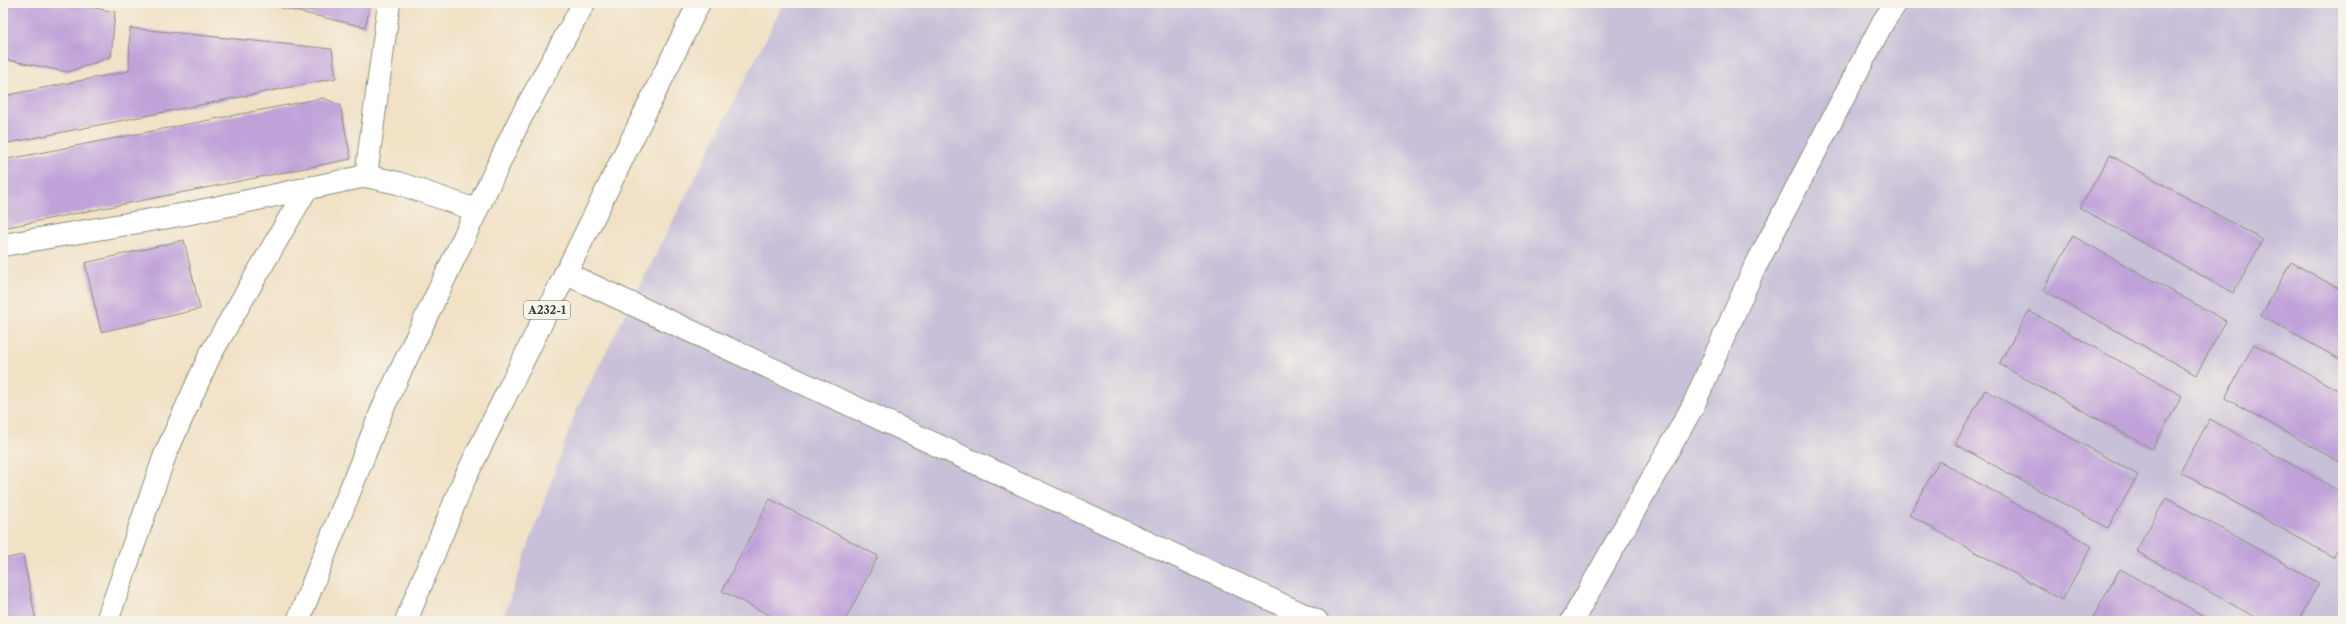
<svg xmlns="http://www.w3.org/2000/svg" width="2346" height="624" viewBox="0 0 2346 624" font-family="'Libre Caslon Text',serif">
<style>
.industrial{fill:#c8bfd8}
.building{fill:#c0a2d9}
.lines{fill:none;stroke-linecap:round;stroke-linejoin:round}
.minor-casing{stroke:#888f7c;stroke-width:24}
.highway-casing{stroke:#888f7c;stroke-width:24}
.minor{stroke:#fff;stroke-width:22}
.highway{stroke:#fff;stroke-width:22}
.labels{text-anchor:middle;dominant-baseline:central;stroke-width:3;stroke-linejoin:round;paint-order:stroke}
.shield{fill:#f7f3e8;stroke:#60746a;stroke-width:1}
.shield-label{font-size:11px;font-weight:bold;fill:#1f3d34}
</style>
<rect width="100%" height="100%" fill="#f7f3e8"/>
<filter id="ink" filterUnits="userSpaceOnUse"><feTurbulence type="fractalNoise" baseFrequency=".025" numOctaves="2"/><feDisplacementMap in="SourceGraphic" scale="8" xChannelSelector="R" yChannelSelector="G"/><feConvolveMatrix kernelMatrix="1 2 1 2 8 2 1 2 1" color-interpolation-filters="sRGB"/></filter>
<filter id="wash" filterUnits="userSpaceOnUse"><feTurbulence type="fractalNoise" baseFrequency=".012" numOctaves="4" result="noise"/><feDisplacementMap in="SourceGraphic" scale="16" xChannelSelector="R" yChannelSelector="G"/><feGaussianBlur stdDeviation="0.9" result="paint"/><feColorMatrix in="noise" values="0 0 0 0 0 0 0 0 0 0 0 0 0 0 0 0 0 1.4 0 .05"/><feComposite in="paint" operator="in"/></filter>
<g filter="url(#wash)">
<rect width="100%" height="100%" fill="#f1e1c5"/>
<polygon class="industrial" points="784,3 2343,3 2343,621 502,621 576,411"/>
<g id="blocks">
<g class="building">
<polygon points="3,3 69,3 115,12 111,57 68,72 3,59"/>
<polygon points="261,3 371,3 365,27"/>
<polygon points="130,28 332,49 336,78 3,144 3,96 129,71"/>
<polygon points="323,98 340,105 351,159 3,228 3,160"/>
<polygon points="2110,155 2263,240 2233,293 2080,208"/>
<polygon points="2073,236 2226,321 2196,375 2043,290"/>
<polygon points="184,240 200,309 101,332 85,263"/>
<polygon points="2291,262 2343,291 2343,361 2261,316"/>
<polygon points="2029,311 2182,396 2152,449 1999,364"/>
<polygon points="2254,344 2343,393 2343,464 2225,398"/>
<polygon points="1985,390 2138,475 2108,528 1955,444"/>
<polygon points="2210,419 2343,493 2343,540 2333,557 2180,472"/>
<polygon points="1939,461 2092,546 2062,600 1909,515"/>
<polygon points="2166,498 2319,583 2298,621 2262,621 2136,551"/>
<polygon points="770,499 878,556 845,621 781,621 722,591"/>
<polygon points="23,555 36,621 3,621 3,559"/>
<polygon points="2120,569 2213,621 2091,621"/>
</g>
</g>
</g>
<g filter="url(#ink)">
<use href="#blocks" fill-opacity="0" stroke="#888f7c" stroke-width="1"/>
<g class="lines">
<defs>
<g id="minor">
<polyline points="366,176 389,3"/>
<polyline points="3,245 186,214 366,176 398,183 476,210"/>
<polyline points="565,273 1317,621"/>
<polyline points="107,621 165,455 210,355 307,188"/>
<polyline points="1572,621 1693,406 1752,273 1883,22 1896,3"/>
</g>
<g id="highway">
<polyline points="298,621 382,410 520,119 584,3"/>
<polyline points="406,621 464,480 699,3"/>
</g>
</defs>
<use href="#minor" class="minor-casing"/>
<use href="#highway" class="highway-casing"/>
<use href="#minor" class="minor"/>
<use href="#highway" class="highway"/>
</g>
</g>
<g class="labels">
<rect class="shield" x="524" y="301" width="46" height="18" rx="3"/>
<g class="shield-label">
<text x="547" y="310">A232-1</text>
</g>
</g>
<rect width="2346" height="624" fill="none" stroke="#f7f3e8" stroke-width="16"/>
</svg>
